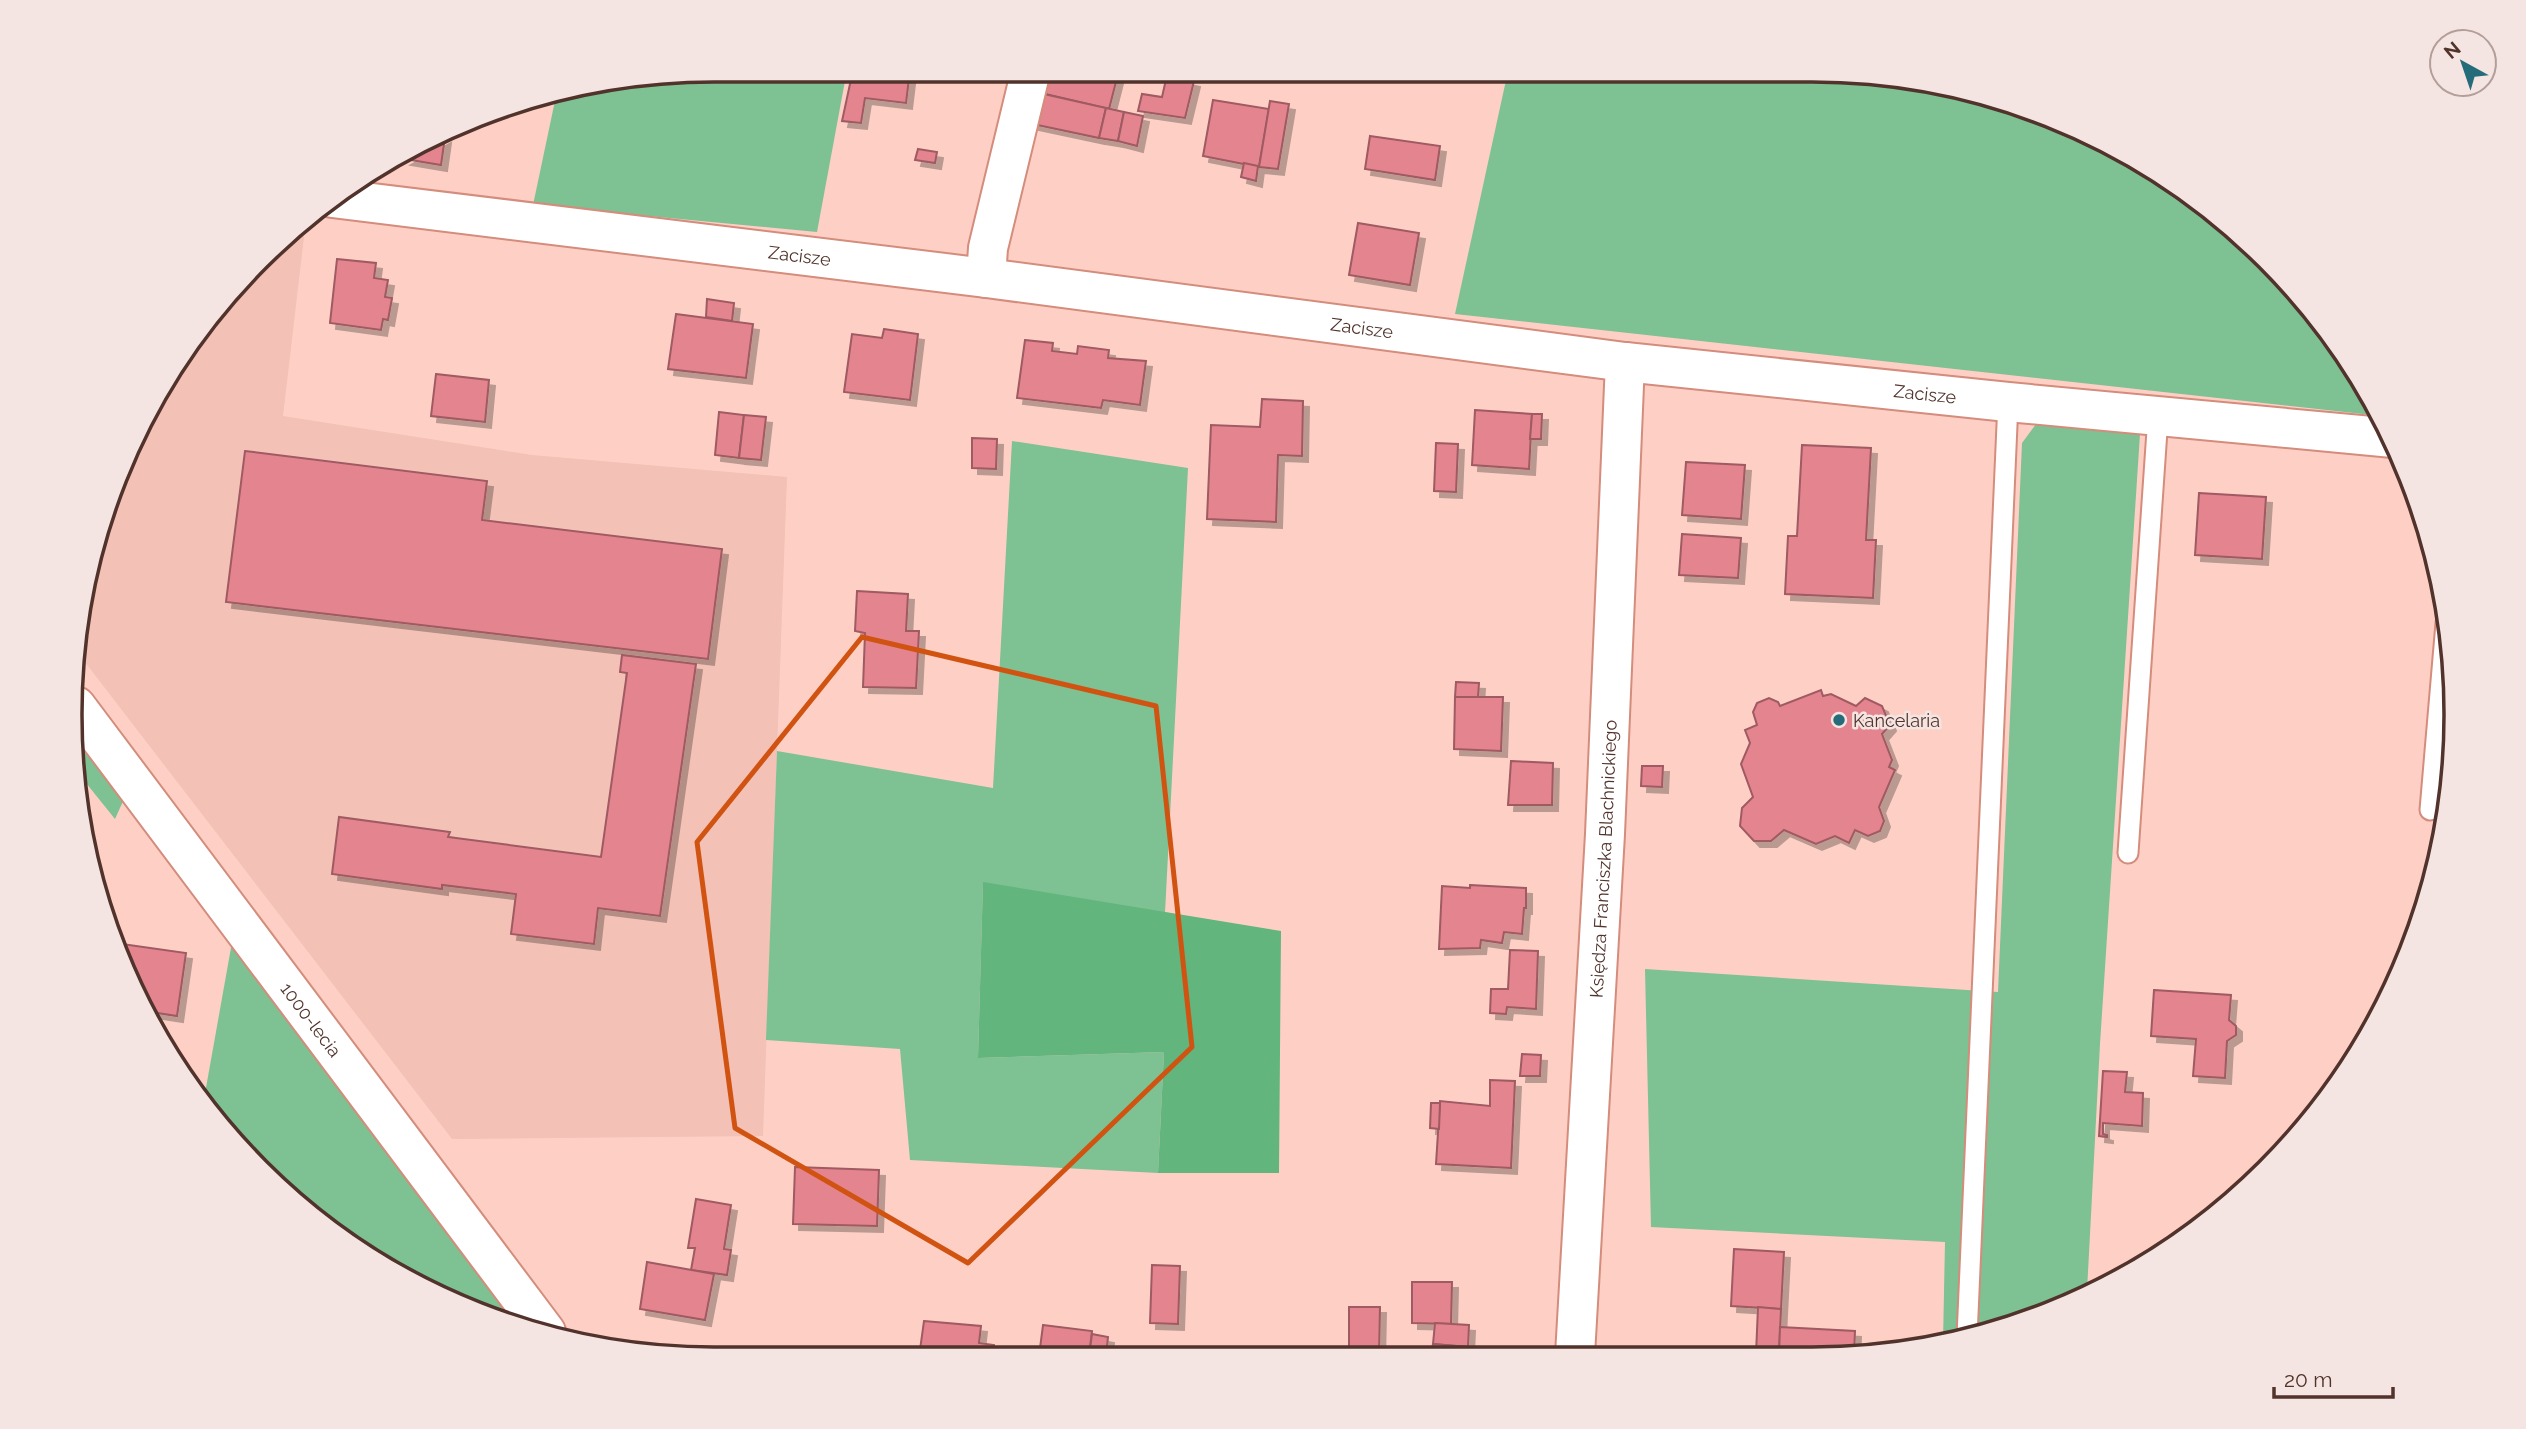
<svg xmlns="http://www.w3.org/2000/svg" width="2526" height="1429" viewBox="0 0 2526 1429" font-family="Raleway,sans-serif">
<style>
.built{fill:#f3c1b5}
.green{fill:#7ec192}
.forest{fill:#61b57d}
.building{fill:#e3848f;stroke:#9f5a62;stroke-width:2;filter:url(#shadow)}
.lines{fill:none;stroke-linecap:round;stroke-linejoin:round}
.lane-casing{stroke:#d48c7c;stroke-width:23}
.street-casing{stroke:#d48c7c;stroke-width:42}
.lane{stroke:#fff;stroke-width:19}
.street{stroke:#fff;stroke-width:38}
.marked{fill:none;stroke:#d15311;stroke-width:5;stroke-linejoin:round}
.poi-dot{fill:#256c7a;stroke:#f5e5e2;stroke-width:2.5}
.labels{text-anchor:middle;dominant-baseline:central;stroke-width:5;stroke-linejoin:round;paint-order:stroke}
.street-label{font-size:18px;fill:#51332c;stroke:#f5e5e2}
.poi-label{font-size:18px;fill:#51332c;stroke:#f5e5e2;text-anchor:start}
.rim{fill:none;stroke:#51332c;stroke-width:3.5}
</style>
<defs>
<filter id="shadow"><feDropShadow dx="6" dy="6" stdDeviation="0" flood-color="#0004"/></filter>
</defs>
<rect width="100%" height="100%" fill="#fed0c5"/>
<polygon class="built" points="306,220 283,416 532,455 787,477 763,1136 452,1139 81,657 92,547 179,356"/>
<g class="green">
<polygon points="715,70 847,70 817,232 533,205 556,96"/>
<polygon points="1508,71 1853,71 1979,92 2134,157 2237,230 2323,322 2381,416 1455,314"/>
<polygon points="2042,416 2140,434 2100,1044 2087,1291 2019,1325 1943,1342 1945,1242 1651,1227 1645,969 1998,992 2022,443"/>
<polygon points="1012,441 1188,468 1165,913 983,883 978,1058 1164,1052 1158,1173 910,1160 900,1049 766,1040 777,751 993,788"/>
<polygon points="74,732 124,799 115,819 74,768 71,756"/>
<polygon points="234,931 520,1327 508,1325 392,1272 230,1139 204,1099"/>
</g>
<polygon class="forest" points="983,882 1281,931 1279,1173 1158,1173 1164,1052 978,1058"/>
<g class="building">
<polygon points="853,70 910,70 906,103 865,98 861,123 842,121"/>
<polygon points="1047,70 1119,70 1109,109 1041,93"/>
<polygon points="1167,75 1194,81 1185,118 1138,111 1142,94 1162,97"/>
<polygon points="1035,92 1106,108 1099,138 1028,123"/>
<polygon points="1213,100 1269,109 1259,167 1203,156"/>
<polygon points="1270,101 1289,104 1278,169 1259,167"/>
<polygon points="1106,108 1124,112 1118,141 1099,138"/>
<polygon points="1124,112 1143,116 1137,146 1118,141"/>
<polygon points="1370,136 1440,146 1435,180 1365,169"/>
<polygon points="445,137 441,165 405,159"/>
<polygon points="918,149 937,152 935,163 915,160"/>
<polygon points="1244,163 1258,166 1256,181 1241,177"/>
<polygon points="1358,223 1419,233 1410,285 1349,275"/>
<polygon points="337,259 376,263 374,278 388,280 385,297 392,298 388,320 383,319 381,330 330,323"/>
<polygon points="707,299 734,303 732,321 706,317"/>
<polygon points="676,314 753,324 746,378 668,369"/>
<polygon points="884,329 918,334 910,400 844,392 852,334 882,338"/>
<polygon points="1025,340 1053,343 1052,351 1077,354 1078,346 1109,350 1108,358 1146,361 1140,405 1103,400 1101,408 1017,398"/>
<polygon points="436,374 489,380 485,422 431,416"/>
<polygon points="1262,399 1303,401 1302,456 1278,455 1276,522 1207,519 1211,425 1260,427"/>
<polygon points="1475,410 1532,414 1529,469 1472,465"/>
<polygon points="719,412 744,415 739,458 715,455"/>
<polygon points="1532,414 1542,414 1541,439 1530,439"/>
<polygon points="744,415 766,417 761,460 739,458"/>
<polygon points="972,438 997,439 996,469 972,468"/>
<polygon points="1436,443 1458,444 1456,492 1434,491"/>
<polygon points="1802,445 1871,448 1866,540 1876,540 1873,598 1785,594 1788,536 1797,536"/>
<polygon points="245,451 487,481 482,520 722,549 708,659 226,602"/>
<polygon points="1686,462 1745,465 1741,519 1682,515"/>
<polygon points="2199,493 2266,497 2262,559 2195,555"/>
<polygon points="1682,534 1741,538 1738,578 1679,575"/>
<polygon points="857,591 908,594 906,631 919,631 916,688 863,687 865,633 855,631"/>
<polygon points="622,655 696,664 660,916 598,908 594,944 511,934 516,894 442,885 442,889 332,874 339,817 450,832 448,837 601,857 627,673 620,672"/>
<polygon points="1456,682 1479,683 1478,697 1455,697"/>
<polygon points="1821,690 1823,696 1831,694 1856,706 1865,698 1882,706 1890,725 1882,734 1892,760 1889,767 1895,770 1879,807 1884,821 1880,831 1868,836 1855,830 1849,843 1835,836 1816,844 1784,830 1771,841 1754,841 1740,826 1742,808 1753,797 1741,764 1750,743 1745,730 1757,725 1753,712 1757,703 1769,698 1778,702 1780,706"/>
<polygon points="1455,697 1503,697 1501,751 1454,749"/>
<polygon points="1511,761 1553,763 1552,805 1508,805"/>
<polygon points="1642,766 1663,766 1662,787 1641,786"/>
<polygon points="1470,885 1526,888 1526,908 1524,908 1522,934 1504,932 1502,943 1481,940 1480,948 1439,949 1442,886 1470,888"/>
<polygon points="115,943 186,953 177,1016 151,1012 119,961"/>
<polygon points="1510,950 1538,951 1536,1009 1507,1007 1506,1014 1490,1013 1491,989 1508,989"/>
<polygon points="2154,990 2231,995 2229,1020 2236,1026 2236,1035 2227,1041 2225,1078 2193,1076 2196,1039 2151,1036"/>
<polygon points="1522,1054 1541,1055 1540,1076 1520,1076"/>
<polygon points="2103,1071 2127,1072 2125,1092 2143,1093 2142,1126 2103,1123 2103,1134 2107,1135 2107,1137 2099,1136"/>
<polygon points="1490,1080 1515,1081 1511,1168 1436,1164 1440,1101 1490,1106"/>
<polygon points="1431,1103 1440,1103 1439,1129 1430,1128"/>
<polygon points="795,1167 879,1170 877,1226 793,1224"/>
<polygon points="696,1199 731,1205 724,1249 731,1250 727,1275 691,1270 695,1248 688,1248"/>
<polygon points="1734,1249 1784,1252 1781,1309 1731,1306"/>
<polygon points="647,1262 714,1274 705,1320 640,1309"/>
<polygon points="1152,1265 1180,1266 1178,1324 1150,1323"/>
<polygon points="1412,1282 1452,1282 1451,1324 1412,1323"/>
<polygon points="1349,1307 1380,1307 1379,1354 1349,1355"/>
<polygon points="1758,1307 1781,1309 1779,1354 1756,1354"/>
<polygon points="924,1321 981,1326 979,1343 994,1345 993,1357 919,1357"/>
<polygon points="1435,1323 1469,1325 1468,1347 1433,1344"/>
<polygon points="1043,1325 1092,1331 1089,1356 1039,1356"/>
<polygon points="1780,1327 1855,1331 1854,1354 1779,1354"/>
<polygon points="1092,1334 1108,1337 1106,1356 1089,1356"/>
<polygon points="1433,1344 1468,1347 1468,1354 1473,1355 1431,1355"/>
</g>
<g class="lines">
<defs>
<g id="lane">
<polyline points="2430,810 2446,623"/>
<polyline points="2128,853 2158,416"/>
<polyline points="1967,1337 2008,402"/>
</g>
<g id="street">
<path id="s1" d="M332 198 986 278 1625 362 2008 402 2393 438"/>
<polyline points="986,278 988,248 1031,70"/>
<path id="s2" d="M76 706 546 1332"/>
<path id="s3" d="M1575 1355 1605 834 1625 362"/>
</g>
</defs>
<use href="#lane" class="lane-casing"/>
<use href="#street" class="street-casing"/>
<use href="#lane" class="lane"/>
<use href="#street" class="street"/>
</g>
<path class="marked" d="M862 637 1156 706 1192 1047 968 1263 735 1128 697 842Z"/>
<circle class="poi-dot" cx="1839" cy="720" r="7"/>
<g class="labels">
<g class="street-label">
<text stroke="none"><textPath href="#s1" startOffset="471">Zacisze</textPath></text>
<text stroke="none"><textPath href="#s1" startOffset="1038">Zacisze</textPath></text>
<text stroke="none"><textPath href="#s1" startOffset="1605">Zacisze</textPath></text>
<text stroke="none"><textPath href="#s3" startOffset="497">Księdza Franciszka Blachnickiego</textPath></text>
<text stroke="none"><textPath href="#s2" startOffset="392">1000-lecia</textPath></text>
</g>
<g class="poi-label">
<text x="1853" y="720">Kancelaria</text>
</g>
</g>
<path d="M0 0H2526V1429H0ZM714 82H1812A632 632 0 0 1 2444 714V715A632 632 0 0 1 1812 1347H714A632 632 0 0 1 82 715V714A632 632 0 0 1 714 82Z" fill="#f5e5e2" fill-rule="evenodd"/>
<path class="rim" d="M714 82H1812A632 632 0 0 1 2444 714V715A632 632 0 0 1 1812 1347H714A632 632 0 0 1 82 715V714A632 632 0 0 1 714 82Z"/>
<g transform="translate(2463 63) rotate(320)"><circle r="33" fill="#f5e5e2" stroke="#b39e99" stroke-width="2"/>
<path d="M0-5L12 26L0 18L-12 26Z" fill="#256c7a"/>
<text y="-10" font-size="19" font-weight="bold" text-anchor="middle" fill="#51332c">N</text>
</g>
<path d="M2274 1387v10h119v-10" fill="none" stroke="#51332c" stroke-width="3.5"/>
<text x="2284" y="1387" font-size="21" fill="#51332c" stroke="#f5e5e2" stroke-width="5" paint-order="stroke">20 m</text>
</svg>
